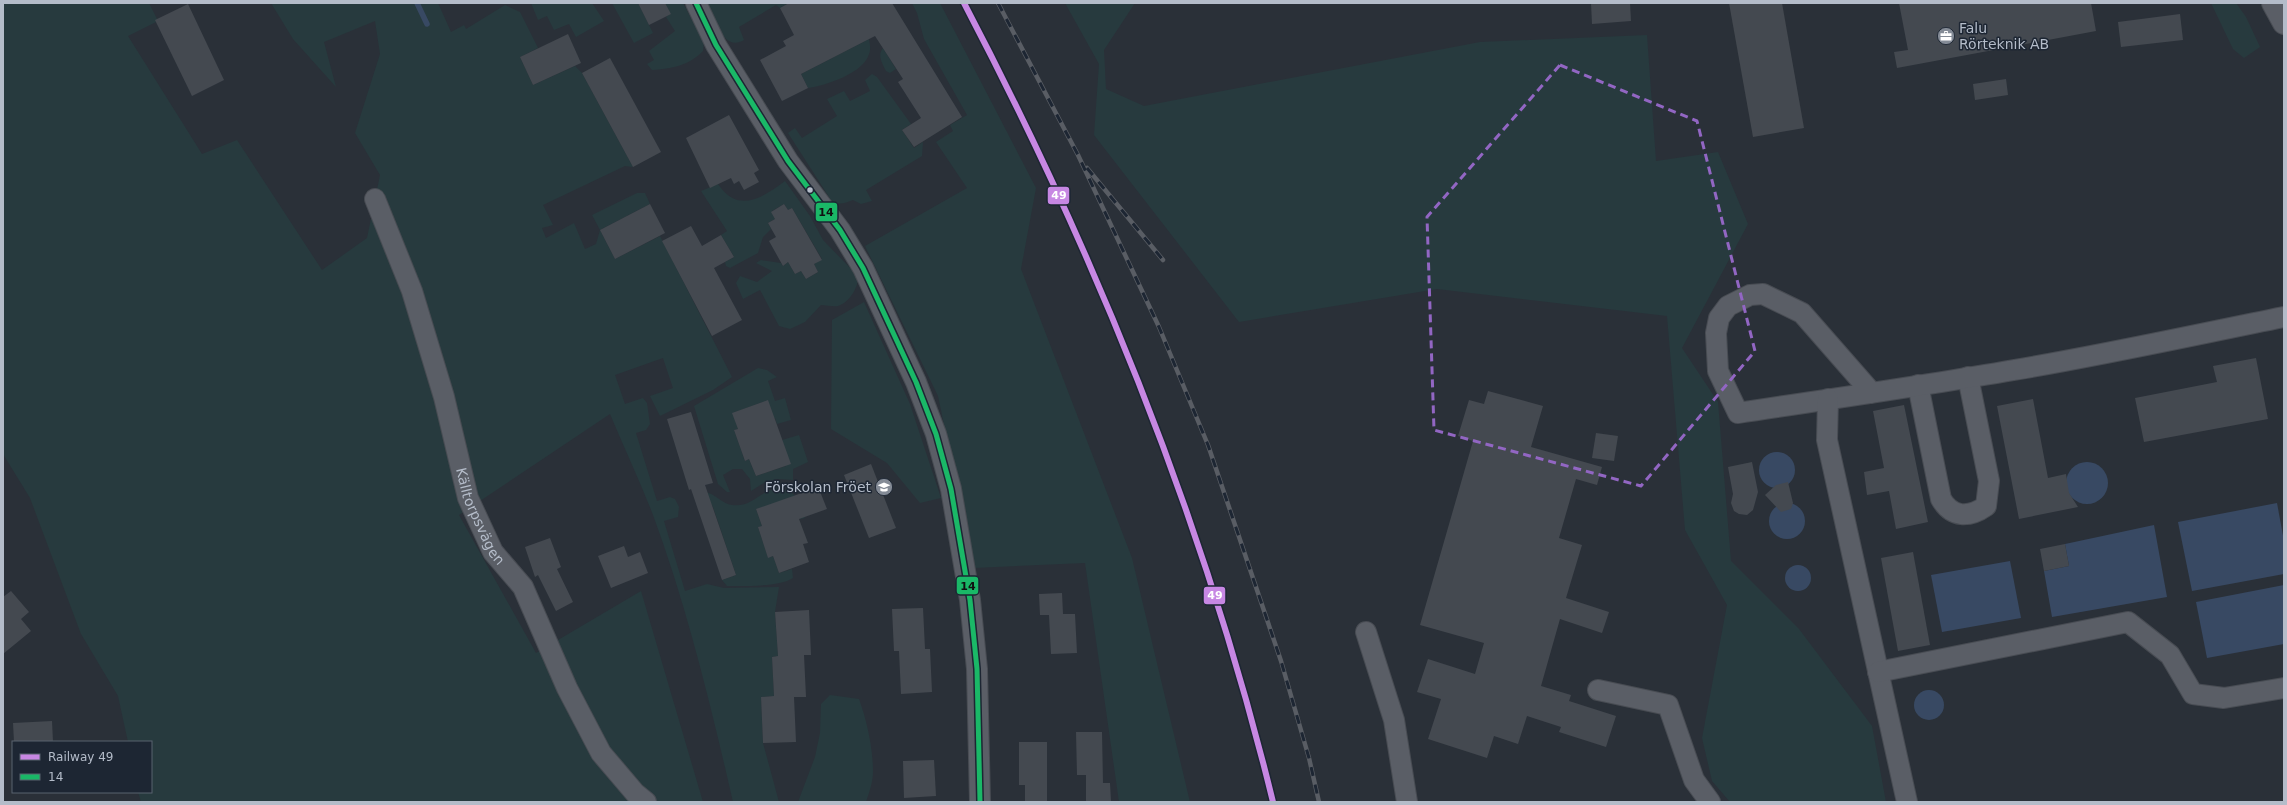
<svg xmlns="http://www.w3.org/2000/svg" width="2287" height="805" viewBox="0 0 2287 805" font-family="'DejaVu Sans',sans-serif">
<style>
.green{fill:#273a3e}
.water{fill:#384963}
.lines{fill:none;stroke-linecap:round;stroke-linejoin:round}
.stream{stroke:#384963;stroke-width:5.5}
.building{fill:#444950}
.minor-casing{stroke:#484c53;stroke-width:22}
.tertiary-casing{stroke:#484c53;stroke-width:24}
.minor{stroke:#5a5e66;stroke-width:20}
.tertiary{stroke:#5a5e66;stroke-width:22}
.rail-casing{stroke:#595d64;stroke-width:4.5}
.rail{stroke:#1d2633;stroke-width:3;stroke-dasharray:9;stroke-linecap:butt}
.bus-1-casing{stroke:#1d2633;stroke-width:8}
.bus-1{stroke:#1ab867;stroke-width:5}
.rail-1-casing{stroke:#1d2633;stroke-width:9}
.rail-1{stroke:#c787e3;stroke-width:6}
.marked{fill:none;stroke:#9266c3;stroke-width:3;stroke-dasharray:8 5;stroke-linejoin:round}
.bus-dot{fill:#b4bcc9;stroke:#1d2633;stroke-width:1.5}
.labels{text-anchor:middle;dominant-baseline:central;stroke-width:3;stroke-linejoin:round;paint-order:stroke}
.poi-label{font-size:14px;fill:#b4bcc9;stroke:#1d2633;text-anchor:start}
.street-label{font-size:14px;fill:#b4bcc9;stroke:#1d2633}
.line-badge{stroke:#1d2633;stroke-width:1.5}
.badge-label{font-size:11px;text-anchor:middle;font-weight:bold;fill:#fff}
.pale-badge-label{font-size:11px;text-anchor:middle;font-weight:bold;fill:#111}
</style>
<rect width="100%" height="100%" fill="#2a3038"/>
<g class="green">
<path d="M3 3H149L158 21 128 36 202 154 237 140 322 270 367 238 380 175 355 133 380 54 375 21 324 42 336 87 293 39 271 3H438L451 32 464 25 466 29 505 5 520 12 538 48 520 57 533 85 575 66 582 73 633 167 625 166 543 205 553 225 542 228 546 238 574 223 585 249 596 244 600 230 592 215 637 193H645L650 204 600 230 615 259 660 236 732 377 713 390 660 416 650 396 673 388 663 358 615 375 625 404 643 398 647 403 650 424 646 430 636 433 657 501 670 497 675 499 679 507 678 517 664 521 685 591 707 584 724 588 779 587 775 612 778 656 772 657 774 696 761 697 763 743 779 802H733C711 706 687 607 653 515 640 481 624 448 610 414L459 515 536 653 641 591 703 802H141L138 792H151V742H128L118 696 81 634 30 498 3 454Z"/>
<polygon points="531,3 592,3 604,21 576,37 569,24 554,30 547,16 538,20"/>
<polygon points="612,3 638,3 653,33 634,43"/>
<path d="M665 3H683L704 42 703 51C690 65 671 69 652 70L647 64 654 60 649 51 675 31 666 17 670 14Z"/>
<path d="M708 3H789L780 8 776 5 739 27 744 40C723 53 714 17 708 3Z"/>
<polygon points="912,3 940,3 1036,188 1021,269 1132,558 1190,802 1119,802 1085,563 974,568 938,396 865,246 967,188 936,142 953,131 950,125 967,115 924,39 917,13"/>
<polygon points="1065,3 1135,3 1104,50 1106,89 1144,106 1480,42 1647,35 1656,161 1718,152 1748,224 1682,348 1718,402 1731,561 1799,629 1872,726 1886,802 1730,802 1712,781 1702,738 1727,605 1685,530 1667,316 1437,289 1239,322 1094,135 1099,64"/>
<polygon points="2211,3 2236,3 2246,17 2260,47 2244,58 2233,49"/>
<path d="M869 39C870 44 871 50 869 54 864 73 825 86 808 88L801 74Z"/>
<path d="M883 48 896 69 890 73 886 71C882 63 877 55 883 48Z"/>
<path d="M872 74 877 77 911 124 902 130 914 148 923 142 922 156 866 190 872 201 861 204 853 200C845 203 838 206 831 200L788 133 795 128 802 138 837 116 827 99 844 91 850 101 870 91 865 80Z"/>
<path d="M785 181 810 216 823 240 858 276C859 287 849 303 838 306 833 307 826 305 821 305L805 322 790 329 779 326 760 290 743 299 736 283 740 276 757 282 772 271 756 263 761 260 781 263 783 266 788 262 795 274 801 271 806 279 818 272 814 264 822 259 792 208 788 210 784 204 772 211 775 219 768 223 771 229 763 237 758 253 730 268 726 266 725 262 734 257 721 235 727 231 701 191 718 184C738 214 762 198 785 181Z"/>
<polygon points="864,302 910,404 941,498 920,503 887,463 831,429 832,320"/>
<polygon points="758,368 767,370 777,377 768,381 775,401 785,398 791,420 777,424 775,418 769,420 763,402 733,413 738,429 734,430 745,461 749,459 756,476 786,466 782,440 799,435 808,462 793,469 793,480 777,479 765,482 751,491 750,479 742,469 733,469 723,475 730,492 727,492 718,484 694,406"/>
<path d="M777 488C796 489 799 502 805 518L800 519 798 515 756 509 762 526 758 527 768 557 773 556 779 573 792 569 793 578C779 587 745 586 727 586L722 580 736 575 713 507 704 492C715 493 722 504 732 505 751 508 760 491 777 488Z"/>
<path d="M830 695 859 699C867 721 873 748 873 772 873 782 869 793 866 802H798L815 757 820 733 821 704Z"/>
</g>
<g class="water">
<circle cx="1777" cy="470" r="18"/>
<circle cx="2087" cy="483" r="21"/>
<polygon points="2277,503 2284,541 2284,574 2192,591 2178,522"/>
<circle cx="1787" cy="521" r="18"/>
<polygon points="2154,525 2167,597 2052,617 2044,571 2069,566 2065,544"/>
<polygon points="2010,561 2021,618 1942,632 1931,575"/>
<circle cx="1798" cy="578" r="13"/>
<polygon points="2284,585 2284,644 2207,658 2196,602"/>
<circle cx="1929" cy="705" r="15"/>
</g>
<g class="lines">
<polyline class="stream" points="417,3 427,24"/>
</g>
<g class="building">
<polygon points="638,3 665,3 671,14 649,25"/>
<polygon points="789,3 892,3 962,117 914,147 902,130 921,118 898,82 903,79 875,36 801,74 808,88 782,101 760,60 786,46 783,41 794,35 780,8"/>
<polygon points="1591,3 1630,3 1631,21 1592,24"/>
<polygon points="1729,3 1782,3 1804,128 1753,137"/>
<polygon points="1899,3 2091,3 2096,31 1897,68 1894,52 1908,50"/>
<polygon points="188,4 224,80 192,96 155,20"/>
<polygon points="2180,14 2183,40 2121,47 2118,22"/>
<polygon points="568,34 581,63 533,85 520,57"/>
<polygon points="610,58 661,152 633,167 582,73"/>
<polygon points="2006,79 2008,95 1975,100 1973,84"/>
<polygon points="729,115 759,170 754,173 759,182 744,190 739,181 734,184 731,178 710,188 686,138"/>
<polygon points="650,204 665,233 615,259 600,230"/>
<polygon points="784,204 788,210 792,208 822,260 814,264 818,272 806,279 801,271 795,274 788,262 783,266 769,241 776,237 768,223 775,219 771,212"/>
<polygon points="691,226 702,246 721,235 734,257 714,268 742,320 712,336 662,241"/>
<polygon points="2256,358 2268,419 2144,442 2135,398 2217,382 2213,366"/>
<polygon points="1488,391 1543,406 1531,447 1602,467 1597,485 1576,479 1559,538 1582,545 1566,598 1609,612 1602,633 1560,619 1541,686 1571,695 1569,701 1616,716 1606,747 1559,732 1561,727 1527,716 1518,744 1494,736 1487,758 1428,739 1441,699 1417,692 1428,659 1475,674 1484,643 1420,625 1473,441 1458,436 1469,400 1484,404"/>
<polygon points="2033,399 2048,478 2066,474 2069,493 2078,507 2019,519 1997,406"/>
<polygon points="768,400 791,464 756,476 749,459 745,461 734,430 738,429 732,413"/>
<polygon points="1904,405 1928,522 1896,529 1889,491 1867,495 1864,472 1884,468 1873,411"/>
<polygon points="691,412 713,483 705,485 736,575 722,580 691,489 689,490 667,419"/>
<polygon points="1596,433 1618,436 1614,461 1592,458"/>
<polygon points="1752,462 1758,492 1753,510 1747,515 1739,514 1734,511 1731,503 1733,494 1728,467"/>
<polygon points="871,464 896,528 869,538 844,475"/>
<polygon points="1788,482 1793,503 1791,509 1781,512 1765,495 1776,485"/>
<polygon points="816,488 819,489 827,509 799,519 808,543 803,544 809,562 779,573 773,556 768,558 758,527 762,526 756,509"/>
<polygon points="550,538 561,567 557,569 573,602 556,611 538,575 535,577 525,547"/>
<polygon points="2065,544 2069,566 2044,571 2040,549"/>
<polygon points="624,546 628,557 640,552 648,573 611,588 598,556"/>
<polygon points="1913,552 1930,645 1898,651 1881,558"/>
<polygon points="11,591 29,612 21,619 31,631 3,654 3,597"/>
<polygon points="1062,593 1063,614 1075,614 1077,653 1051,654 1049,615 1040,615 1039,594"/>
<polygon points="923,608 925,649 930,649 932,692 901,694 899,651 894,651 892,609"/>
<polygon points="809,610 811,655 804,655 806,697 794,697 796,742 763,743 761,697 774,696 772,657 778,656 775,612"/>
<polygon points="52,721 53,742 14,742 13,723"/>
<polygon points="1076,732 1102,732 1103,783 1110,783 1111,802 1086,802 1086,775 1077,775"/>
<polygon points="1019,742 1047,742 1047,802 1025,802 1025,785 1019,785"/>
<polygon points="934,760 936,796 904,798 903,761"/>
</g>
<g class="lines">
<defs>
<g id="minor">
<polyline points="696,3 716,45 788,161 840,230 863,268 916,382 936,434 951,489 970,600 977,669 980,802"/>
<path id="s1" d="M375 199 412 291 444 397 468 498 493 552 523 587 567 688 601 753 635 793 646 802"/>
<path d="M1918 385 1941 499C1952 518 1969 518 1986 506L1989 481 1968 377"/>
<path d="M1872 393 1802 313 1763 294 1750 295 1728 306 1719 318 1716 333 1718 371 1738 413C1830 399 1922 386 2014 370 2104 355 2194 335 2284 317"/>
<polyline points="1828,399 1827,440 1907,802"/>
<polyline points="1366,632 1394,720 1407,802"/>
<polyline points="1878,672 2128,622 2170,655 2193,694 2224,698 2284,688"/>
<polyline points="1598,690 1668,705 1694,780 1710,802"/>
</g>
<polyline id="tertiary" points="2273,3 2284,23"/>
</defs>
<use href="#minor" class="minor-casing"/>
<use href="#tertiary" class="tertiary-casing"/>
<use href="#minor" class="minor"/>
<use href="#tertiary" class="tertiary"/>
<defs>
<g id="rail">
<polyline points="998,3 1078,155 1159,327 1208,445 1281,661 1309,758 1319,802"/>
<polyline points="1087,168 1163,260"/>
</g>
</defs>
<use href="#rail" class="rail-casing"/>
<use href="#rail" class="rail"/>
<defs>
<polyline id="bus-1" points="696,3 716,45 788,161 840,230 863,268 916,382 936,434 951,489 970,600 977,669 980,802"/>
</defs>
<use href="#bus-1" class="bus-1-casing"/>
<use href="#bus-1" class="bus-1"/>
<defs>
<path id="rail-1" d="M964 3C1097 257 1205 524 1273 802"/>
</defs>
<use href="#rail-1" class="rail-1-casing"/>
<use href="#rail-1" class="rail-1"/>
</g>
<path class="marked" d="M1560 65 1697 121 1755 351 1641 486 1434 430 1427 217Z"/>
<defs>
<symbol id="office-disc" viewBox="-11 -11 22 22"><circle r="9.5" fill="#848b96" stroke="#1d2633"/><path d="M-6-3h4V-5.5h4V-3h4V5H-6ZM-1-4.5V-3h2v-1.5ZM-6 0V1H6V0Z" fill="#fff"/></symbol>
<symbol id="school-disc" viewBox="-11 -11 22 22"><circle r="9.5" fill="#848b96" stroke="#1d2633"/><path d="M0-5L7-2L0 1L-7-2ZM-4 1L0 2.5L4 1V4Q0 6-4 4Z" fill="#fff"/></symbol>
</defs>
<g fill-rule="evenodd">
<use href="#office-disc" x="1936" y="26" width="20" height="20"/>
<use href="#school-disc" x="874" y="477" width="20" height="20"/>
</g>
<circle class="bus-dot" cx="810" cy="190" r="3.5"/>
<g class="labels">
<g class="poi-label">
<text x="1959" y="28">Falu<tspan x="1959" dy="16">Rörteknik AB</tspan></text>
<text x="871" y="487" text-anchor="end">Förskolan Fröet</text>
</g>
<g class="street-label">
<text stroke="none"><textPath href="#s1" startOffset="335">Källtorpsvägen</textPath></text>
</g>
</g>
<g class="line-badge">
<rect x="1047" y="186" width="23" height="19" rx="4" fill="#c787e3"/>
<rect x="815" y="202" width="23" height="20" rx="4" fill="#1ab867"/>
<rect x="956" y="576" width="23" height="19" rx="4" fill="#1ab867"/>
<rect x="1203" y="586" width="23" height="19" rx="4" fill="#c787e3"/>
</g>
<g class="badge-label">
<text x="1059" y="199">49</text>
<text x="1215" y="599">49</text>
</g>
<g class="pale-badge-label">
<text x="826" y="216">14</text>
<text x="968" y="590">14</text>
</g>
<rect width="2287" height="805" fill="none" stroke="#b4bcc9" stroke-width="8"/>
<rect x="12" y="741" width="140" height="52" fill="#1d2633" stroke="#59626f"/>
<rect x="20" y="754" width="20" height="6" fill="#c787e3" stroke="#59626f"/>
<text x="48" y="761" font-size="12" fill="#b4bcc9">Railway 49</text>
<rect x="20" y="774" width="20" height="6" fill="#1ab867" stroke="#59626f"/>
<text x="48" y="781" font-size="12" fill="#b4bcc9">14</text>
</svg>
